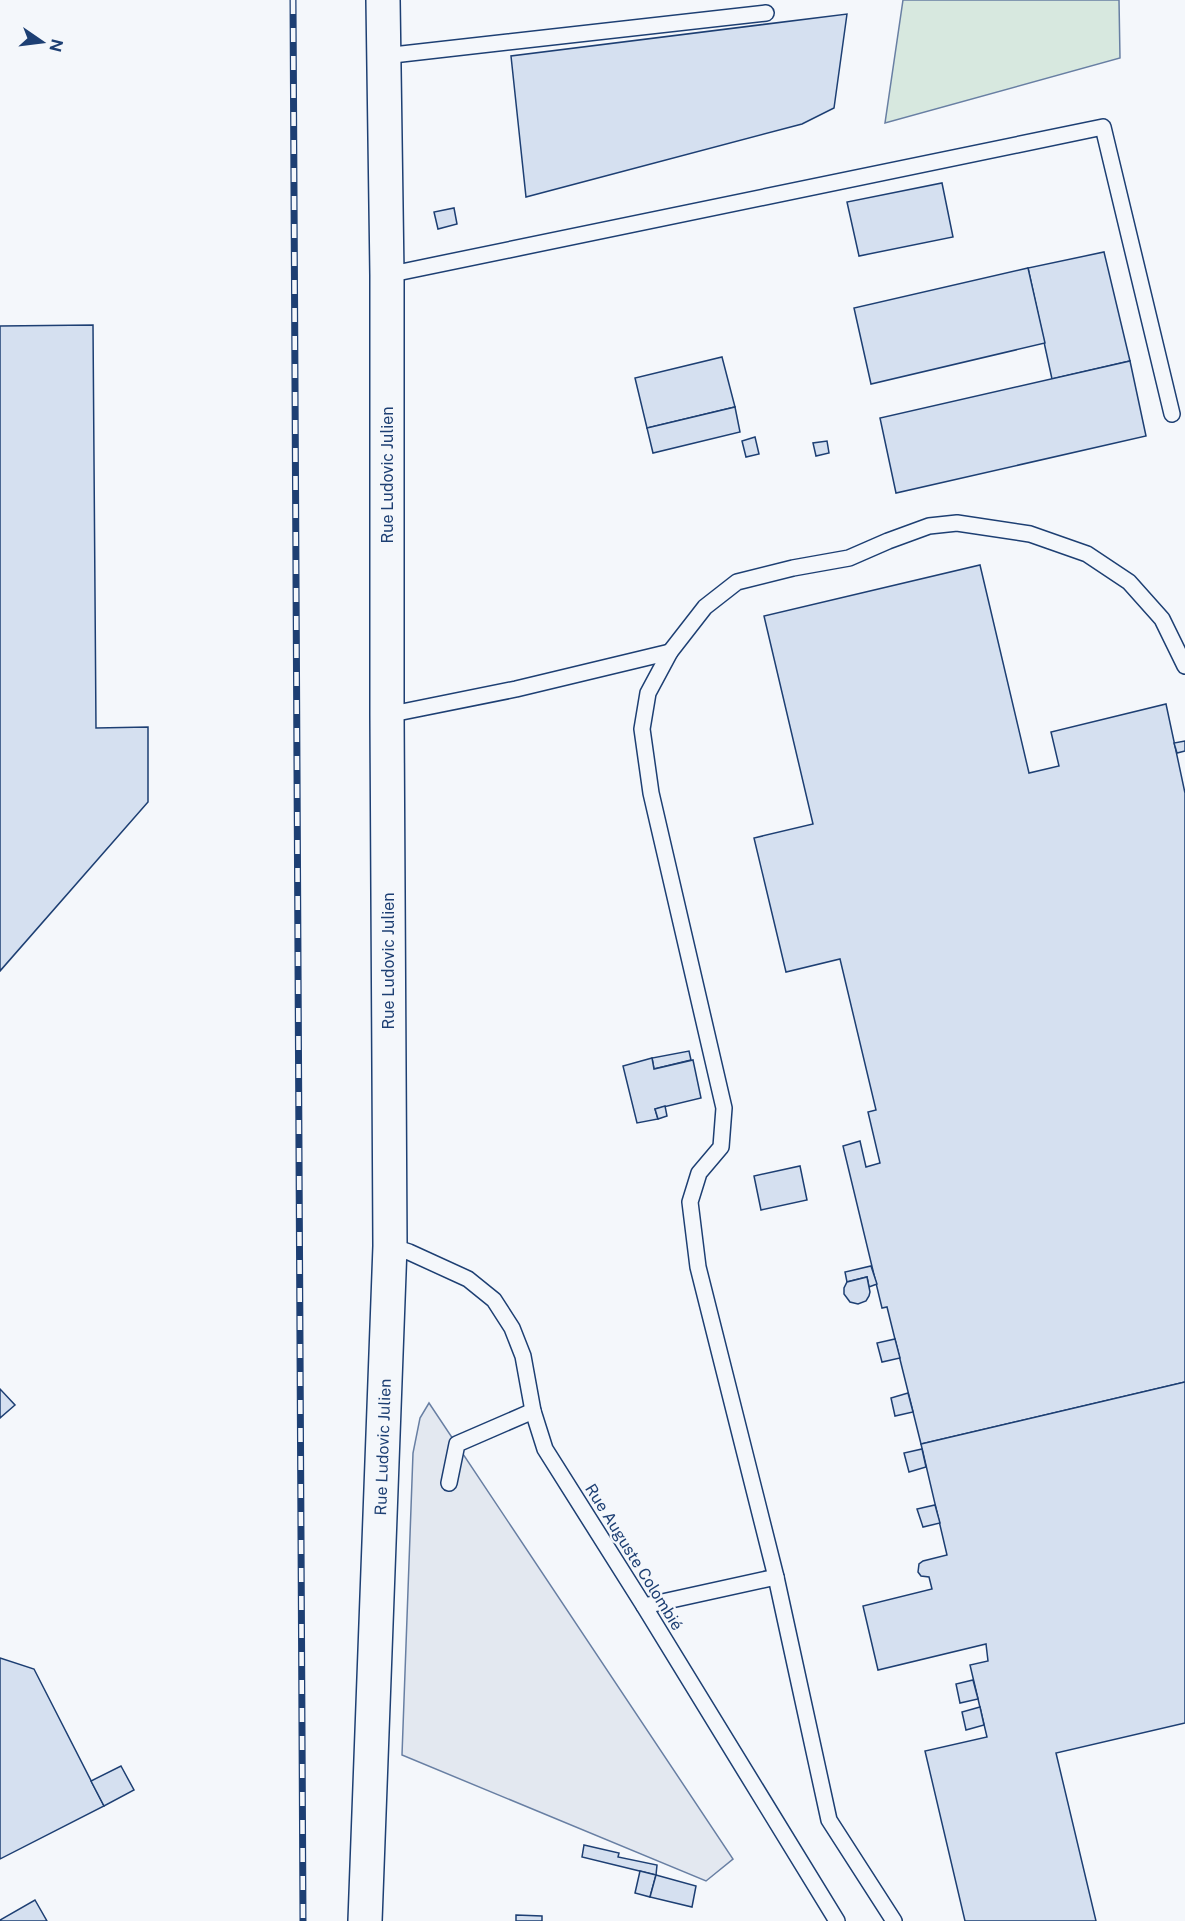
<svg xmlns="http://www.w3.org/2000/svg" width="1185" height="1921" viewBox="0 0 1185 1921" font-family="'Public Sans',sans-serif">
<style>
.green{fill:#d7e8df;stroke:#687fa3;stroke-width:1.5}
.parking{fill:#e3e8f0;stroke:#687fa3;stroke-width:1.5}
.building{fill:#d5e0f0;stroke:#1d3f73;stroke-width:1.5}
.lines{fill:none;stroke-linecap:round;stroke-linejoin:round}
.lane-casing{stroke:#1d3f73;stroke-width:18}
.secondary-casing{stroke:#1d3f73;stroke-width:36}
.lane{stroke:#f4f7fb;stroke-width:15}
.secondary{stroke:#f4f7fb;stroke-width:33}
.rail-casing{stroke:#1d3f73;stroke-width:7}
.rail{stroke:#f4f7fb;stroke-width:4.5;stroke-dasharray:14;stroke-linecap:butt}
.labels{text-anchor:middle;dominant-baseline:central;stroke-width:4.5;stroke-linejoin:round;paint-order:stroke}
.street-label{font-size:16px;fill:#1d3f73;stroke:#f4f7fb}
</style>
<rect width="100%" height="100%" fill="#f4f7fb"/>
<polygon class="green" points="903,0 1119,0 1120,58 885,123"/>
<polygon class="parking" points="429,1403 733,1859 706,1881 402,1755 413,1453 420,1418"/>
<g class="building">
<polygon points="847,14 834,108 802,124 526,197 511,56"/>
<polygon points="942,183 953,237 859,256 847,202"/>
<polygon points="454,208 457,224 438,229 434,212"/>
<polygon points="1104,252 1130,361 1052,379 1028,268"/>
<polygon points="1028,268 1045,343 871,384 854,308"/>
<polygon points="93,325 96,728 148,727 148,802 0,971 0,326"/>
<polygon points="722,357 735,407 647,428 635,378"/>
<polygon points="1130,361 1146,436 896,493 880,418"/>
<polygon points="735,407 740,432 653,453 647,428"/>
<polygon points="755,437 759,454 746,457 742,441"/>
<polygon points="827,441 829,453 816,456 813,443"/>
<polygon points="980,565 1029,773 1059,766 1051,732 1166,704 1185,793 1185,1382 921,1444 887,1307 882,1308 843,1146 860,1141 866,1167 880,1163 868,1112 876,1110 840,959 786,972 754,838 813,824 764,616"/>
<polygon points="1185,741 1185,751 1177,753 1174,743"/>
<polygon points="689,1051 691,1060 654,1069 652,1058"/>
<polygon points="652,1058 654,1069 693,1060 701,1098 655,1109 658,1119 637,1123 623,1066"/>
<polygon points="665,1106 667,1116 658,1119 655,1109"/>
<polygon points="800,1166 807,1200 761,1210 754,1176"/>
<polygon points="871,1266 877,1284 869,1287 867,1277 847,1282 845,1272"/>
<polygon points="867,1277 870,1292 869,1296 866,1301 858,1304 850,1302 844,1294 844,1288 847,1282"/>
<polygon points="895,1339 900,1358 882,1362 877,1343"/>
<polygon points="1185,1382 1185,1723 1056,1753 1096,1921 965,1921 925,1751 987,1737 970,1665 988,1661 986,1644 878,1670 863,1606 932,1589 929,1577 921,1576 918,1572 919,1564 923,1561 947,1555 921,1444"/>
<polygon points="0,1389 15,1405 0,1418"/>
<polygon points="908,1393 913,1412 895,1416 891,1398"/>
<polygon points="922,1449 926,1467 909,1472 904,1453"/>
<polygon points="935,1505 940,1523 923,1527 917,1509"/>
<polygon points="0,1658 34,1669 104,1806 0,1859"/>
<polygon points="973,1680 978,1699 960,1703 956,1684"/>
<polygon points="980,1707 984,1725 966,1730 962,1712"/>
<polygon points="121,1766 134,1790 104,1806 91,1781"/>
<polygon points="584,1845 619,1853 618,1857 657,1865 656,1875 582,1857"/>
<polygon points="640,1871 656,1875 650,1897 635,1893"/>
<polygon points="656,1875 696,1886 692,1907 650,1897"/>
<polygon points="35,1900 47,1921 0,1921 0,1920"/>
<polygon points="516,1915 542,1916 542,1921 516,1921"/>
</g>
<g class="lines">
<defs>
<g id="lane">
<polyline points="384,56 766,13"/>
<polyline points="387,275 1103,127 1172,414"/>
<polyline points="387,715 516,689 670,652"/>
<polyline points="390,1246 409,1252 468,1279 494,1300 512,1328 523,1356 533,1411 545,1449 644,1606 837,1921"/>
<polyline points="449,1483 457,1444 533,1411"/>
<polyline points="644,1606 776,1577"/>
<polyline points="894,1921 829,1820 776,1577 698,1267 690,1202 699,1173 721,1147 724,1108 651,793 642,729 648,693 670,652 705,607 737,582 793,568 849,558 888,541 929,526 957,523 1030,534 1087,554 1129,582 1162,619 1185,666"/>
</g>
<polyline id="secondary" points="365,1921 390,1246 387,715 387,275 383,0"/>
</defs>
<use href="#lane" class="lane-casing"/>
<use href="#secondary" class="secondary-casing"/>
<use href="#lane" class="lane"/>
<use href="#secondary" class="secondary"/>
<defs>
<polyline id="rail" points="293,0 303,1921"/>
</defs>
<use href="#rail" class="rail-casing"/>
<use href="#rail" class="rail"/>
</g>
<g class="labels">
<g class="street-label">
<text transform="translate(387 475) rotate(-90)">Rue Ludovic Julien</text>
<text transform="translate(388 961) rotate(-90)">Rue Ludovic Julien</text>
<text transform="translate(383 1447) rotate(-88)">Rue Ludovic Julien</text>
<text transform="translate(634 1557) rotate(58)">Rue Auguste Colombié</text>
</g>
</g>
<g transform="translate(42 42) rotate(104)" stroke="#f4f7fb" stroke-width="4.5" paint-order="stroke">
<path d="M0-4.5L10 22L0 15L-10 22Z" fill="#1d3f73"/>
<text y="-9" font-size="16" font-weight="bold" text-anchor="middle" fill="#1d3f73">N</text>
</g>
</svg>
